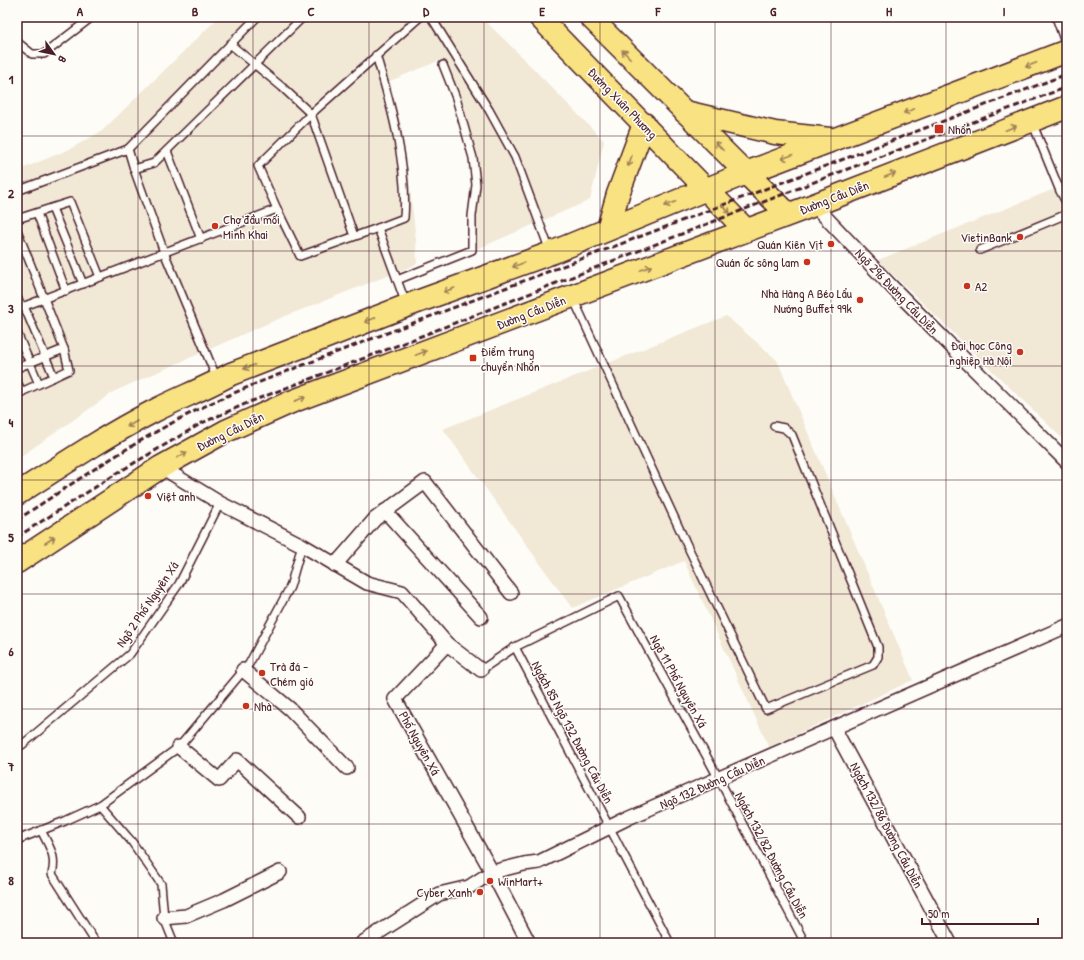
<svg xmlns="http://www.w3.org/2000/svg" width="1084" height="960" viewBox="0 0 1084 960" font-family="'Patrick Hand',sans-serif">
<style>
.built{fill:#f1e8d6}
.lines{fill:none;stroke-linecap:round;stroke-linejoin:round}
.service-casing{stroke:#4a1f2b;stroke-width:10}
.minor-casing{stroke:#4a1f2b;stroke-width:16}
.primary-casing{stroke:#4a1f2b;stroke-width:24}
.trunk-casing{stroke:#4a1f2b;stroke-width:25}
.service{stroke:#fdfcf7;stroke-width:7}
.minor{stroke:#fdfcf7;stroke-width:13}
.primary{stroke:#f8e281;stroke-width:21}
.trunk{stroke:#f8e281;stroke-width:22}
.rail{stroke:#4a1f2b;stroke-width:3;stroke-dasharray:6 3;stroke-linecap:butt}
.oneway{stroke:#a18056}
.grid{fill:none;stroke:#4a1f2b;stroke-width:1;stroke-opacity:0.55}
.poi-dot{fill:#c8321e;stroke:#fdfcf7;stroke-width:1.5}
.labels{text-anchor:middle;dominant-baseline:central;stroke-width:3;stroke-linejoin:round;paint-order:stroke}
.street-label{font-size:13px;fill:#4a1f2b;stroke:#fdfcf7}
.poi-label{font-size:13px;fill:#4a1f2b;stroke:#fdfcf7;text-anchor:start}
.neatline{fill:none;stroke:#4a1f2b;stroke-width:1.5}
.grid-label{font-size:13px;text-anchor:middle;font-weight:bold;fill:#4a1f2b}
</style>
<rect width="100%" height="100%" fill="#fdfcf7"/>
<filter id="ink" filterUnits="userSpaceOnUse"><feTurbulence type="fractalNoise" baseFrequency=".025" numOctaves="2"/><feDisplacementMap in="SourceGraphic" scale="8" xChannelSelector="R" yChannelSelector="G"/><feConvolveMatrix kernelMatrix="1 2 1 2 8 2 1 2 1" color-interpolation-filters="sRGB"/></filter>
<g filter="url(#ink)">
<g class="built">
<polygon points="219,17 481,17 517,52 604,141 590,200 477,249 478,179 475,150 453,80 443,59 390,81 401,126 408,172 416,240 417,264 273,321 115,391 17,459 17,171 70,149 102,131"/>
<polygon points="1067,184 1067,443 878,260"/>
<polygon points="726,316 777,360 913,680 769,747 684,561 572,608 443,429"/>
</g>
<g class="lines">
<defs>
<g id="service">
<polyline points="431,17 489,110 515,157 550,251"/>
<polyline points="1056,17 1067,48"/>
<polyline points="17,42 32,54 44,54 92,17"/>
<polyline points="230,44 282,87 311,114 354,236"/>
<path d="M376 55C391 105 408 166 404 218L378 228 406 304"/>
<polyline points="1032,122 1060,191 1067,204"/>
<polyline points="128,149 257,17"/>
<polyline points="167,151 201,239"/>
<polyline points="134,169 164,252 217,379"/>
<polyline points="17,191 128,149 134,169 154,163 303,17"/>
<polyline points="52,208 83,284"/>
<polyline points="277,209 300,256 378,228"/>
<polyline points="37,213 66,291"/>
<polyline points="17,219 70,202 100,277"/>
<polyline points="17,230 64,349 17,368"/>
<polyline points="980,250 1067,214"/>
<polyline points="397,280 472,250 472,216 476,185 473,158 456,98 443,65"/>
<polyline points="17,297 21,307"/>
<polyline points="573,298 686,543 766,709 873,665 878,657 878,647 792,435 784,428 774,426"/>
<polyline points="24,306 54,377"/>
<polyline points="17,309 277,209 258,166 311,114 420,17"/>
<polyline points="17,333 39,384"/>
<polyline points="17,382 22,392"/>
<polyline points="17,394 69,370 64,349"/>
<polyline points="515,647 670,943"/>
<polyline points="481,670 515,647 619,596 719,779 805,943"/>
<polyline points="17,746 22,745 130,654 179,584 220,503"/>
<polyline points="100,805 132,842 161,884 164,918 174,943"/>
<path d="M41 830C49 847 57 855 52 874L96 943"/>
<polyline points="17,840 65,821 100,805 179,747 249,664 290,587 302,545"/>
</g>
<g id="minor">
<polyline points="814,205 892,287 1067,462"/>
<polyline points="161,467 220,503 302,545 367,583 402,592 447,644 395,699 492,872 529,943"/>
<polyline points="385,511 481,617"/>
<polyline points="335,565 375,519 425,482 511,593"/>
<polyline points="447,644 481,670"/>
<polyline points="243,670 290,709 347,768"/>
<polyline points="834,728 950,943"/>
<polyline points="179,747 219,780 237,760 299,817"/>
<polyline points="164,918 186,916 224,900 280,872"/>
<polyline points="362,943 439,894 469,887 492,872 524,864 539,862 628,818 1067,626"/>
</g>
<g id="primary">
<polyline points="539,17 706,189"/>
<polyline points="590,17 746,173"/>
</g>
<g id="trunk">
<polyline points="685,112 775,133 830,139"/>
<polyline points="746,173 788,214"/>
<polyline points="706,189 746,230"/>
<polyline points="608,229 618,194 644,124"/>
<path d="M17 494C62 465 107 435 154 411 179 398 206 388 231 374L406 306 551 253 746 173 1067 51"/>
<polyline points="17,562 161,467 226,431 291,402 814,205 1067,107"/>
</g>
</defs>
<use href="#service" class="service-casing"/>
<use href="#minor" class="minor-casing"/>
<use href="#primary" class="primary-casing"/>
<use href="#trunk" class="trunk-casing"/>
<use href="#service" class="service"/>
<use href="#minor" class="minor"/>
<use href="#primary" class="primary"/>
<use href="#trunk" class="trunk"/>
<g class="rail">
<path d="M17 520C76 481 136 440 199 409 244 387 291 370 337 352L1067 74"/>
<polyline points="17,537 119,472 202,423 252,401 383,351 845,170 1067,87"/>
</g>
</g>
<defs><path id="oneway-shaft" d="M-6 0H5M1.5-3L5.5 0L1.5 3" fill="none" stroke-width="1.6" stroke-linecap="round" stroke-linejoin="round"/></defs>
<g class="oneway">
<use href="#oneway-shaft" transform="translate(626 54) rotate(-134)"/>
<use href="#oneway-shaft" transform="translate(1031 65) rotate(159)"/>
<use href="#oneway-shaft" transform="translate(909 111) rotate(159)"/>
<use href="#oneway-shaft" transform="translate(1011 128) rotate(-21)"/>
<use href="#oneway-shaft" transform="translate(719 146) rotate(-134)"/>
<use href="#oneway-shaft" transform="translate(787 157) rotate(159)"/>
<use href="#oneway-shaft" transform="translate(630 161) rotate(109)"/>
<use href="#oneway-shaft" transform="translate(890 175) rotate(-21)"/>
<use href="#oneway-shaft" transform="translate(670 204) rotate(158)"/>
<use href="#oneway-shaft" transform="translate(726 209) rotate(46)"/>
<use href="#oneway-shaft" transform="translate(518 265) rotate(159)"/>
<use href="#oneway-shaft" transform="translate(646 268) rotate(-21)"/>
<use href="#oneway-shaft" transform="translate(449 290) rotate(161)"/>
<use href="#oneway-shaft" transform="translate(370 320) rotate(159)"/>
<use href="#oneway-shaft" transform="translate(421 353) rotate(-21)"/>
<use href="#oneway-shaft" transform="translate(249 367) rotate(159)"/>
<use href="#oneway-shaft" transform="translate(300 399) rotate(-21)"/>
<use href="#oneway-shaft" transform="translate(132 424) rotate(150)"/>
<use href="#oneway-shaft" transform="translate(182 455) rotate(-29)"/>
<use href="#oneway-shaft" transform="translate(50 540) rotate(-33)"/>
</g>
</g>
<path class="grid" d="M138 17V943M253 17V943M369 17V943M484 17V943M600 17V943M715 17V943M831 17V943M946 17V943M17 136H1067M17 251H1067M17 366H1067M17 480H1067M17 594H1067M17 709H1067M17 824H1067"/>
<g class="poi-dot">
<rect x="934" y="124" width="10" height="10" rx="2"/>
<circle cx="215" cy="226" r="4"/>
<circle cx="1020" cy="237" r="4"/>
<circle cx="831" cy="244" r="4"/>
<circle cx="807" cy="262" r="4"/>
<circle cx="967" cy="286" r="4"/>
<circle cx="860" cy="300" r="4"/>
<circle cx="1020" cy="352" r="4"/>
<rect x="469" y="354" width="8" height="8" rx="2"/>
<circle cx="148" cy="496" r="4"/>
<circle cx="262" cy="673" r="4"/>
<circle cx="246" cy="706" r="4"/>
<circle cx="490" cy="881" r="4"/>
<circle cx="480" cy="892" r="4"/>
</g>
<g class="labels">
<g class="street-label">
<text transform="translate(623 103) rotate(46)">Đường Xuân Phương</text>
<text transform="translate(834 197) rotate(-21)">Đường Cầu Diễn</text>
<text transform="translate(897 291) rotate(46)">Ngõ 296 Đường Cầu Diễn</text>
<text transform="translate(531 312) rotate(-21)">Đường Cầu Diễn</text>
<text transform="translate(230 431) rotate(-26)">Đường Cầu Diễn</text>
<text transform="translate(147 604) rotate(-56)">Ngõ 2 Phố Nguyên Xá</text>
<text transform="translate(679 681) rotate(61)">Ngõ 11 Phố Nguyên Xá</text>
<text transform="translate(573 732) rotate(62)">Ngách 85 Ngõ 132 Đường Cầu Diễn</text>
<text transform="translate(420 743) rotate(61)">Phố Nguyên Xá</text>
<text transform="translate(712 782) rotate(-24)">Ngõ 132 Đường Cầu Diễn</text>
<text transform="translate(887 825) rotate(62)">Ngách 132/86 Đường Cầu Diễn</text>
<text transform="translate(772 855) rotate(62)">Ngách 132/82 Đường Cầu Diễn</text>
</g>
<g class="poi-label">
<text x="948" y="129">Nhổn</text>
<text x="223" y="219">Chợ đầu mối<tspan x="223" dy="15">Minh Khai</tspan></text>
<text x="1012" y="237" text-anchor="end">VietinBank</text>
<text x="823" y="244" text-anchor="end">Quán Kiên Vịt</text>
<text x="799" y="262" text-anchor="end">Quán ốc sông lam</text>
<text x="975" y="286">A2</text>
<text x="852" y="293" text-anchor="end">Nhà Hàng A Béo Lẩu<tspan x="852" dy="15">Nướng Buffet 99k</tspan></text>
<text x="1012" y="345" text-anchor="end">Đại học Công<tspan x="1012" dy="15">nghiệp Hà Nội</tspan></text>
<text x="481" y="351">Điểm trung<tspan x="481" dy="15">chuyển Nhổn</tspan></text>
<text x="156" y="496">Việt anh</text>
<text x="270" y="666">Trà đá -<tspan x="270" dy="15">Chém gió</tspan></text>
<text x="254" y="706">Nhà</text>
<text x="498" y="881">WinMart+</text>
<text x="472" y="892" text-anchor="end">Cyber Xanh</text>
</g>
</g>
<rect width="1084" height="960" fill="none" stroke="#fdfcf7" stroke-width="44"/>
<g transform="translate(54 54) rotate(123)" stroke="#fdfcf7" stroke-width="3" paint-order="stroke">
<path d="M0-3L7 15L0 10L-7 15Z" fill="#4a1f2b"/>
<text y="-6" font-size="11" font-weight="bold" text-anchor="middle" fill="#4a1f2b">B</text>
</g>
<path d="M922 918v6h116v-6" fill="none" stroke="#4a1f2b" stroke-width="2"/>
<text x="928" y="918" font-size="12" fill="#4a1f2b" stroke="#fdfcf7" stroke-width="3" paint-order="stroke">50 m</text>
<rect x="22" y="22" width="1040" height="916" class="neatline"/>
<g class="grid-label">
<text x="80" y="16">A</text>
<text x="195" y="16">B</text>
<text x="311" y="16">C</text>
<text x="426" y="16">D</text>
<text x="542" y="16">E</text>
<text x="658" y="16">F</text>
<text x="773" y="16">G</text>
<text x="889" y="16">H</text>
<text x="1004" y="16">I</text>
<text x="11" y="84">1</text>
<text x="11" y="198">2</text>
<text x="11" y="313">3</text>
<text x="11" y="427">4</text>
<text x="11" y="542">5</text>
<text x="11" y="656">6</text>
<text x="11" y="771">7</text>
<text x="11" y="885">8</text>
</g>
</svg>
